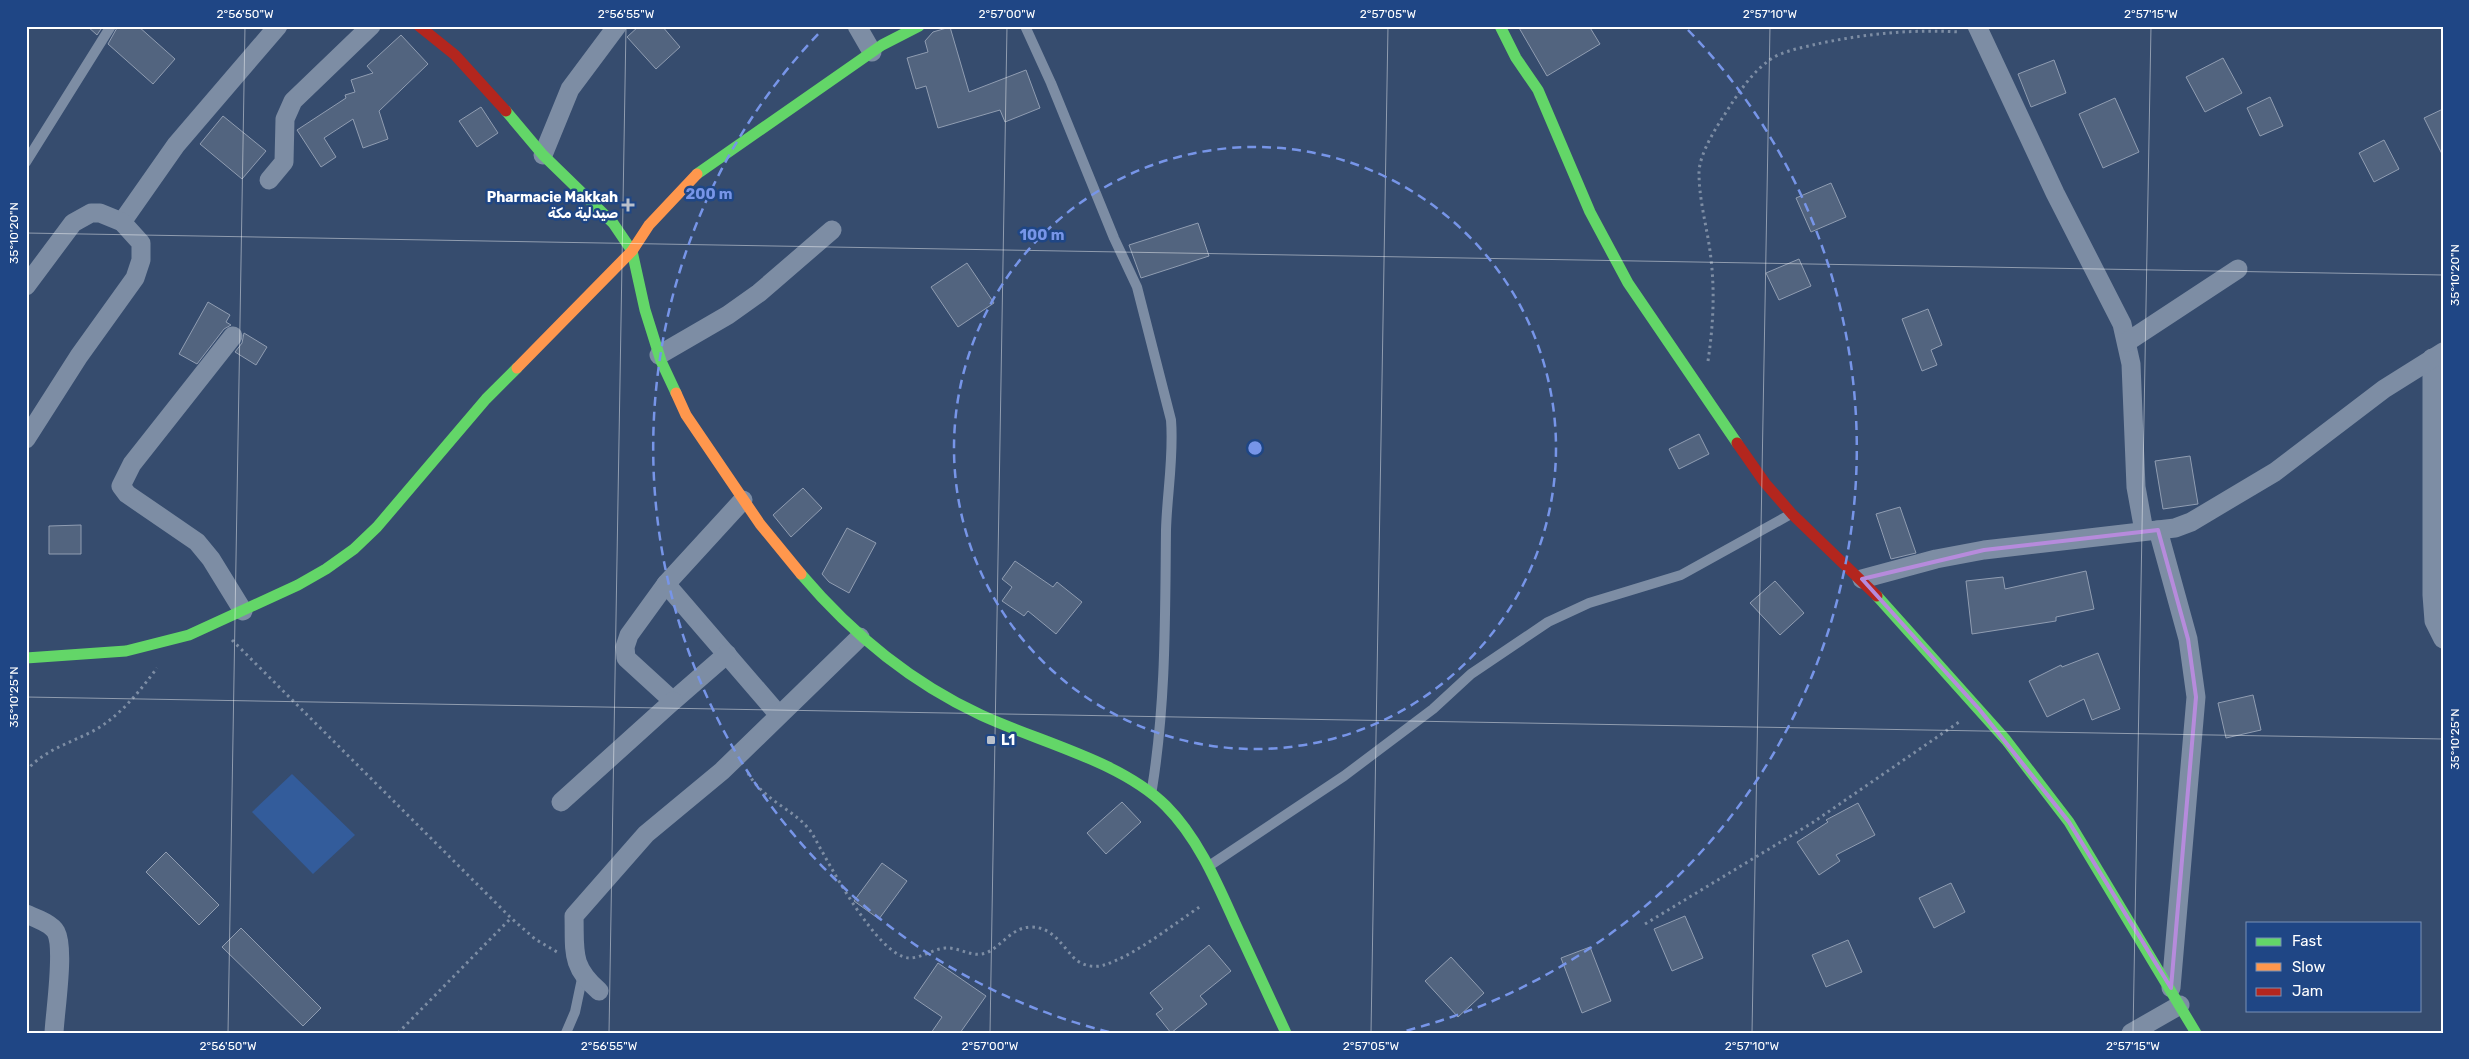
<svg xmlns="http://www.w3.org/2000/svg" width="2469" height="1059" viewBox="0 0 2469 1059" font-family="Rubik,Cairo,sans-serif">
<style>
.green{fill:#335c9b}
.building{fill:#52647f;stroke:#909db2}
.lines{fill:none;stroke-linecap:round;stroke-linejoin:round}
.path{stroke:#7d8da4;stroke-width:3;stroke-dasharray:2.5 4;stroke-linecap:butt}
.lane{stroke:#7d8da4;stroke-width:10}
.street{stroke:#7d8da4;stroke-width:19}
.fast{stroke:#63d668;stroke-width:11}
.slow{stroke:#ff974d;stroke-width:11}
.jam{stroke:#b3261e;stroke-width:11}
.marked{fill:none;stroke:#b68bdc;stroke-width:4;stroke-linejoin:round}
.ticks{fill:none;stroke:#fff;stroke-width:1;stroke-opacity:0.45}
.ring{fill:none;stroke:#7795e8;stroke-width:2.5;stroke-dasharray:9 6}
.poi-dot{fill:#b9c0cc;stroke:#1f4685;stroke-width:2}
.labels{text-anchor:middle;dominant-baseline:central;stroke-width:5;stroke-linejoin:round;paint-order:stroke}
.poi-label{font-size:14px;font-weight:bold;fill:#fff;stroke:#1f4685;text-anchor:end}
.centre{fill:#7795e8;stroke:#1f4685;stroke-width:2.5}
.ring-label{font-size:15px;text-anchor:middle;font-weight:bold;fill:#7795e8;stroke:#1f4685;stroke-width:5;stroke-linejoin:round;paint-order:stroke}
.neatline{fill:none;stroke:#fff;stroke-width:2}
.ticks-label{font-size:12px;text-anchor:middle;fill:#fff}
</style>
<rect width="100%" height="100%" fill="#364c6e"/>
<polygon class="green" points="292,774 355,835 313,874 252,812"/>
<g class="building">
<polygon points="87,26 103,26 97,35"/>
<polygon points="118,26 138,26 175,59 153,84 108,44"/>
<polygon points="639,26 662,26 680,47 656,69 627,37"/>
<polygon points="1518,26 1589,26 1600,44 1547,76"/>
<polygon points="950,27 969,92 1026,70 1040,108 1005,122 1000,110 938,128 926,86 916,89 907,58 928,52 925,41 933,32"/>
<polygon points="401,35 428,64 379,111 388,139 363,148 353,119 324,138 336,157 321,167 297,130 346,98 345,95 355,92 351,80 373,73 367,66"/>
<polygon points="2223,58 2242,93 2205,112 2186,77"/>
<polygon points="2054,60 2066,93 2031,107 2018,74"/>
<polygon points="2270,97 2283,126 2260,136 2247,108"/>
<polygon points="2115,98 2139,152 2103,168 2079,114"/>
<polygon points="481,107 498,133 477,147 459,121"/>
<polygon points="2443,109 2443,156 2424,118"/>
<polygon points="223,116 266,151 242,179 200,144"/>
<polygon points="2384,140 2399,169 2374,182 2359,153"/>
<polygon points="1831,183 1846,217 1811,232 1796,198"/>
<polygon points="1198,223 1209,256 1141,278 1129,245"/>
<polygon points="1799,259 1811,286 1779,300 1766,273"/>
<polygon points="967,263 994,303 958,327 931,287"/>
<polygon points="208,302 230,315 226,322 231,325 224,329 197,364 179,354"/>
<polygon points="1928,309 1942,345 1931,350 1937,365 1922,371 1902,319"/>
<polygon points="244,333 267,347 256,365 235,352 242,343"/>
<polygon points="1699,434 1709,454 1679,469 1669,449"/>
<polygon points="2190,456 2198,504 2163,509 2155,461"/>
<polygon points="803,488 822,508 791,537 773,515"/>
<polygon points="1900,507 1916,553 1891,559 1876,514"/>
<polygon points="81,525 81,554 49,554 49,526"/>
<polygon points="847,528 876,543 849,593 829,582 822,574"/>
<polygon points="1015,561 1053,587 1057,582 1082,602 1056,634 1028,611 1024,616 1002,601 1012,587 1002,579"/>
<polygon points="2086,571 2094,609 2056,617 2056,621 1972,634 1966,581 2003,577 2005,589"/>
<polygon points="1775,581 1804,613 1780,635 1750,603"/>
<polygon points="2098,653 2120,709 2092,720 2084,699 2047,717 2029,681 2061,665 2062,667"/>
<polygon points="2253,695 2261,730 2226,738 2218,703"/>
<polygon points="1122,802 1141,822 1106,854 1087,833"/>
<polygon points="1858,803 1875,835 1836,855 1840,861 1819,875 1797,842 1828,822 1826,820"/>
<polygon points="166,852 219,905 199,925 146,872"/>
<polygon points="882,863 907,881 879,919 854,901"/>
<polygon points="1951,883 1965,912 1934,928 1919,898"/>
<polygon points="1685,916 1703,958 1672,971 1654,929"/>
<polygon points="241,928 321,1008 303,1026 222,947"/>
<polygon points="1848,940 1862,972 1826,987 1812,955"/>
<polygon points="1209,945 1231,971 1200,996 1207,1004 1171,1033 1156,1014 1163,1009 1150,993"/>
<polygon points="1590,947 1611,1001 1582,1013 1561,958"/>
<polygon points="1451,957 1484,993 1458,1017 1425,981"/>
<polygon points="938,963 986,996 960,1033 931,1033 942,1017 914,998"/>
</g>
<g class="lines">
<g class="path">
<path d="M1708 361C1713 327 1715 294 1711 259 1708 230 1699 202 1699 173 1699 155 1715 129 1725 114 1737 95 1749 76 1767 62 1780 51 1801 48 1817 44 1864 34 1911 29 1959 32"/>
<polyline points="232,640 511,918 535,939 557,952"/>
<path d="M26 771C45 749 71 743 95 730 121 715 139 692 157 668"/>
<path d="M748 773C764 802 799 811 813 835 828 862 877 956 909 958 922 958 933 949 945 948 960 947 971 958 986 953 1002 946 1012 927 1031 927 1053 927 1062 946 1075 959 1083 966 1095 968 1104 965 1134 956 1174 924 1201 906"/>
<polyline points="1645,924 1812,823 1959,722"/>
<polyline points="398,1033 511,918"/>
</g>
<g class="lane">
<path d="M1025 26 1051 83 1114 238 1137 287 1171 420C1174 457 1167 493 1166 530 1165 618 1166 702 1152 789"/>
<polyline points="26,162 111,26"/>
<polyline points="1209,866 1344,776 1433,709 1471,674 1548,622 1589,603 1681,575 1791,514"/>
<polyline points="566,1033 575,1012 583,974"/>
</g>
<g class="street">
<polyline points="857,26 872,52"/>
<polyline points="1977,26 2055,193 2122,324 2131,364 2136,487 2144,531"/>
<polyline points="543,155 570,89 617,26"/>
<polyline points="269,180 284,162 285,119 293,101 371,26"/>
<polyline points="122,222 176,145 278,26"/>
<polyline points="26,286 73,223 91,213 100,213 122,222 141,243 141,260 135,278 79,356 26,439"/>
<polyline points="233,336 132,464 121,486 127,494 197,542 211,559 243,611"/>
<polyline points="2127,342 2238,269"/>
<polyline points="659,355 728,315 759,293 832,230"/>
<polyline points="2432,358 2432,595 2434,621 2443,639"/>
<polyline points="2158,530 2188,639 2196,697 2171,988"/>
<polyline points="1862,579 1936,559 1984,550 2175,528 2191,522 2275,472 2384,389 2443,352"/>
<polyline points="666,584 778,714"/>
<polyline points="727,654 673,701 626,658 625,647 629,635 666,584 743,500"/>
<polyline points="561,802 673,701"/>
<path d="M26 914C35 918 51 923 56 932 65 949 55 1011 54 1033"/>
<path d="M599 991C570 966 575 951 574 916L646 834 722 771 860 637"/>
<polyline points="2131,1033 2180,1005"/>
</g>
<g class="fast">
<polyline points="1500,26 1516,58 1538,90 1590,212 1628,283 1737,443"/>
<polyline points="506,111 543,155 613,223 632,251 645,310 661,361 676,393"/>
<polyline points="697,174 882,45 919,26"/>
<path d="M801 574C851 633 910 682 981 715 1039 742 1121 761 1166 806 1198 838 1217 883 1235 923 1252 960 1269 996 1286 1033"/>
<polyline points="1877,596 2006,740 2069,822 2196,1033"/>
<polyline points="26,658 126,651 189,635 298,585 326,569 354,549 377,527 486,399 517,368"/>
</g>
<g class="slow">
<polyline points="517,368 632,251 649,225 697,174"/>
<polyline points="676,393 686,415 760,524 801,574"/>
</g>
<g class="jam">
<polyline points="419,26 455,55 506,111"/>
<polyline points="1737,443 1765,483 1792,514 1877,596"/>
</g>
</g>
<path class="marked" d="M2158 530 2188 639 2196 697 2171 988 2069 822 1979 709 1862 579 1984 550Z"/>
<path class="ticks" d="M26 233 2443 275M26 697 2443 739M228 1033 245 26M609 1033 626 26M990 1033 1007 26M1371 1033 1388 26M1752 1033 1770 26M2133 1033 2151 26"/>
<g class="ring">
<circle cx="1255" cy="448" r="301"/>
<path d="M1109 1032A602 602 0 0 1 822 30M1688 30A602 602 0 0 1 1401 1032"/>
</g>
<g class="poi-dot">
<path d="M625.5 197.5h5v5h5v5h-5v5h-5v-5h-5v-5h5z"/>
<rect x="986" y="735" width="10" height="10" rx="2.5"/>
</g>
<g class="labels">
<g class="poi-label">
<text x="618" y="197">Pharmacie Makkah<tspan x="618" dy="16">صيدلية مكة</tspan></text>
<text x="1001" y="740" text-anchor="start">L1</text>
</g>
</g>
<circle cx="1255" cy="448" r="8" class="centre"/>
<g class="ring-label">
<text x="709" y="199">200 m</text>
<text x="1042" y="240">100 m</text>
</g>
<rect width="2469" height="1059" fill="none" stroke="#1f4685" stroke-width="55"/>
<rect x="2246" y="922" width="175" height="90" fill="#1f4685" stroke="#7990b6"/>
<rect x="2256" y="938" width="25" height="8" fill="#63d668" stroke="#7990b6"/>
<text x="2292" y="946" font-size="15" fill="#ffffff">Fast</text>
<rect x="2256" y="963" width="25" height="8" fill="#ff974d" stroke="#7990b6"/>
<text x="2292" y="972" font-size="15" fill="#ffffff">Slow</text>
<rect x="2256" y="988" width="25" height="8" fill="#b3261e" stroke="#7990b6"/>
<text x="2292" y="996" font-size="15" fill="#ffffff">Jam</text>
<rect x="28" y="28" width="2414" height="1004" class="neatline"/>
<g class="ticks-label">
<text x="245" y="18">2°56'50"W</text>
<text x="626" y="18">2°56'55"W</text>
<text x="1007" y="18">2°57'00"W</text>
<text x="1388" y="18">2°57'05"W</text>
<text x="1770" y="18">2°57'10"W</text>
<text x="2151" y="18">2°57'15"W</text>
<text transform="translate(14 233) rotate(-90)" y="4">35°10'20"N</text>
<text transform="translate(2455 275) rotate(-90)" y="4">35°10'20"N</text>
<text transform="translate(14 697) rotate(-90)" y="4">35°10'25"N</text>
<text transform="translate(2455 739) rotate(-90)" y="4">35°10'25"N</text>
<text x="228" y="1050">2°56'50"W</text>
<text x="609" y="1050">2°56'55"W</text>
<text x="990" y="1050">2°57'00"W</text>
<text x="1371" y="1050">2°57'05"W</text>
<text x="1752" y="1050">2°57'10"W</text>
<text x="2133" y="1050">2°57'15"W</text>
</g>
</svg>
